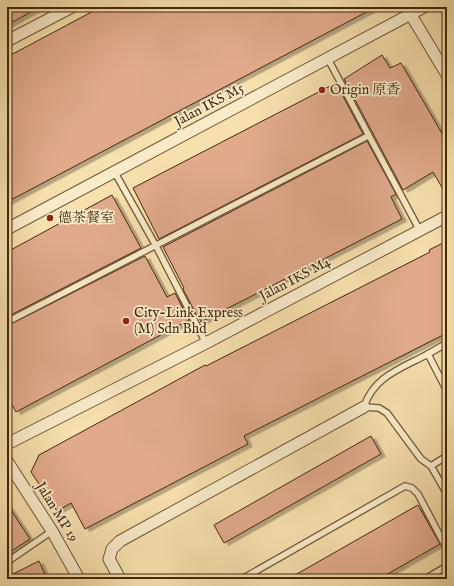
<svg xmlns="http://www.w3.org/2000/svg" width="454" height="586" viewBox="0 0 454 586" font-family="'IM FELL English','Noto Serif SC',serif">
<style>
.building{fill:#e1aa8d;stroke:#44280d;filter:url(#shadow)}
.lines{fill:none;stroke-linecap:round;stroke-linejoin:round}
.lane-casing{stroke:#705635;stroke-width:8}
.street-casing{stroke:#705635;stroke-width:13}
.lane{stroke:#f9ebca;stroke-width:5.5}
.street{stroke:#f9ebca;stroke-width:11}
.poi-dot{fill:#8f2418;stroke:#f9ebca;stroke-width:1.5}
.labels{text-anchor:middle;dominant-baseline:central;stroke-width:3.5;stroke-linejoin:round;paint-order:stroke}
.poi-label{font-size:14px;fill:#44280d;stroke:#f9ebca;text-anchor:start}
.street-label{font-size:14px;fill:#44280d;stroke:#f9ebca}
</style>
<defs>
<filter id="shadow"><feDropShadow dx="4.5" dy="2.5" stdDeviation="0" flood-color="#0004"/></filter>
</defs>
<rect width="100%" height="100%" fill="#f6e0ad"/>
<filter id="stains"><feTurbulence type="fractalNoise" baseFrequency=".005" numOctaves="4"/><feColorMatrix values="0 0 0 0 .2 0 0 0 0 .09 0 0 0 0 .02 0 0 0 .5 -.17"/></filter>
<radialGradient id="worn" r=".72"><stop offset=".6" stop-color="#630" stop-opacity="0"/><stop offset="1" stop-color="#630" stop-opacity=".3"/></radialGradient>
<g class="building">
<polygon points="7,7 40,7 7,25"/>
<polygon points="101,7 376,7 7,202 7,57"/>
<polygon points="382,55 390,68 401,63 447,142 447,196 433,172 403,190 344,79"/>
<polygon points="336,83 363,134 159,239 133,188"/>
<polygon points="367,141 396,194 391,197 402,219 201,322 198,315 197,316 183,289 184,288 163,247"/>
<polygon points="112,195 141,248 7,317 7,252"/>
<polygon points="447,241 447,333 244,436 248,444 85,529 71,503 57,511 31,472 39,455 205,365 206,366 430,252 429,250"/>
<polygon points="145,256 167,297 175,293 189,320 16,412 7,395 7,326"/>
<polygon points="371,436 381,454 224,543 214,525"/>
<polygon points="7,504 30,539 7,554"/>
<polygon points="418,505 440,544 379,579 288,579"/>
<polygon points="39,561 47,579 7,579 7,577"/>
</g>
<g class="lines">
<defs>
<g id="lane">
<polyline points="328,59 420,231"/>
<polyline points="114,171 156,246 206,343"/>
<polyline points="7,322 368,136"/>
<polyline points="428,354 447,343"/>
<path d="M447 391 428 354C402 368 374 376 364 407L379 408 387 413 421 459 431 466 447 494"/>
<polyline points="431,466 447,456"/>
<polyline points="7,562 52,531"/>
<polyline points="242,579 405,486 412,488 418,494 447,549"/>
<polyline points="425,579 447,566"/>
</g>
<g id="street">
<polyline points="411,15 447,75"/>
<polyline points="7,41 72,7"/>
<polyline points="7,229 424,7"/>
<polyline points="7,444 206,343 447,216"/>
<polyline points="7,461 52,531 79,579"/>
<polyline points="120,579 109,559 112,549 120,541 364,407"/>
</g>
</defs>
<use href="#lane" class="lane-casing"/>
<use href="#street" class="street-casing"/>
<use href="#lane" class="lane"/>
<use href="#street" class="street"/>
</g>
<g class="poi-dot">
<circle cx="322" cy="90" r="4"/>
<circle cx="50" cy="218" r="4"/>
<circle cx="126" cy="321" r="4"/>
</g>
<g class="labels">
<g class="poi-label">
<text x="330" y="90">Origin 原香</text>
<text x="58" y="218">德茶餐室</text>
<text x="134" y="313">City-Link Express<tspan x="134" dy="16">(M) Sdn Bhd</tspan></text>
</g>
<g class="street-label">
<text transform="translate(209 105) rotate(-28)">Jalan IKS M5</text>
<text transform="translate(295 279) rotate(-28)">Jalan IKS M4</text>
<text transform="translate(57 512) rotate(58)">Jalan MP 19</text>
</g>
</g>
<rect width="454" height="586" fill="none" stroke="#f6e0ad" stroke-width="24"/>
<rect x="8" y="8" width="438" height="570" fill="none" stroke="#44280d" stroke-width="2"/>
<rect x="12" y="12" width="430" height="562" fill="none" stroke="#44280d"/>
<rect width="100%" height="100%" filter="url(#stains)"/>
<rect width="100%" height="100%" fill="url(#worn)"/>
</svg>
